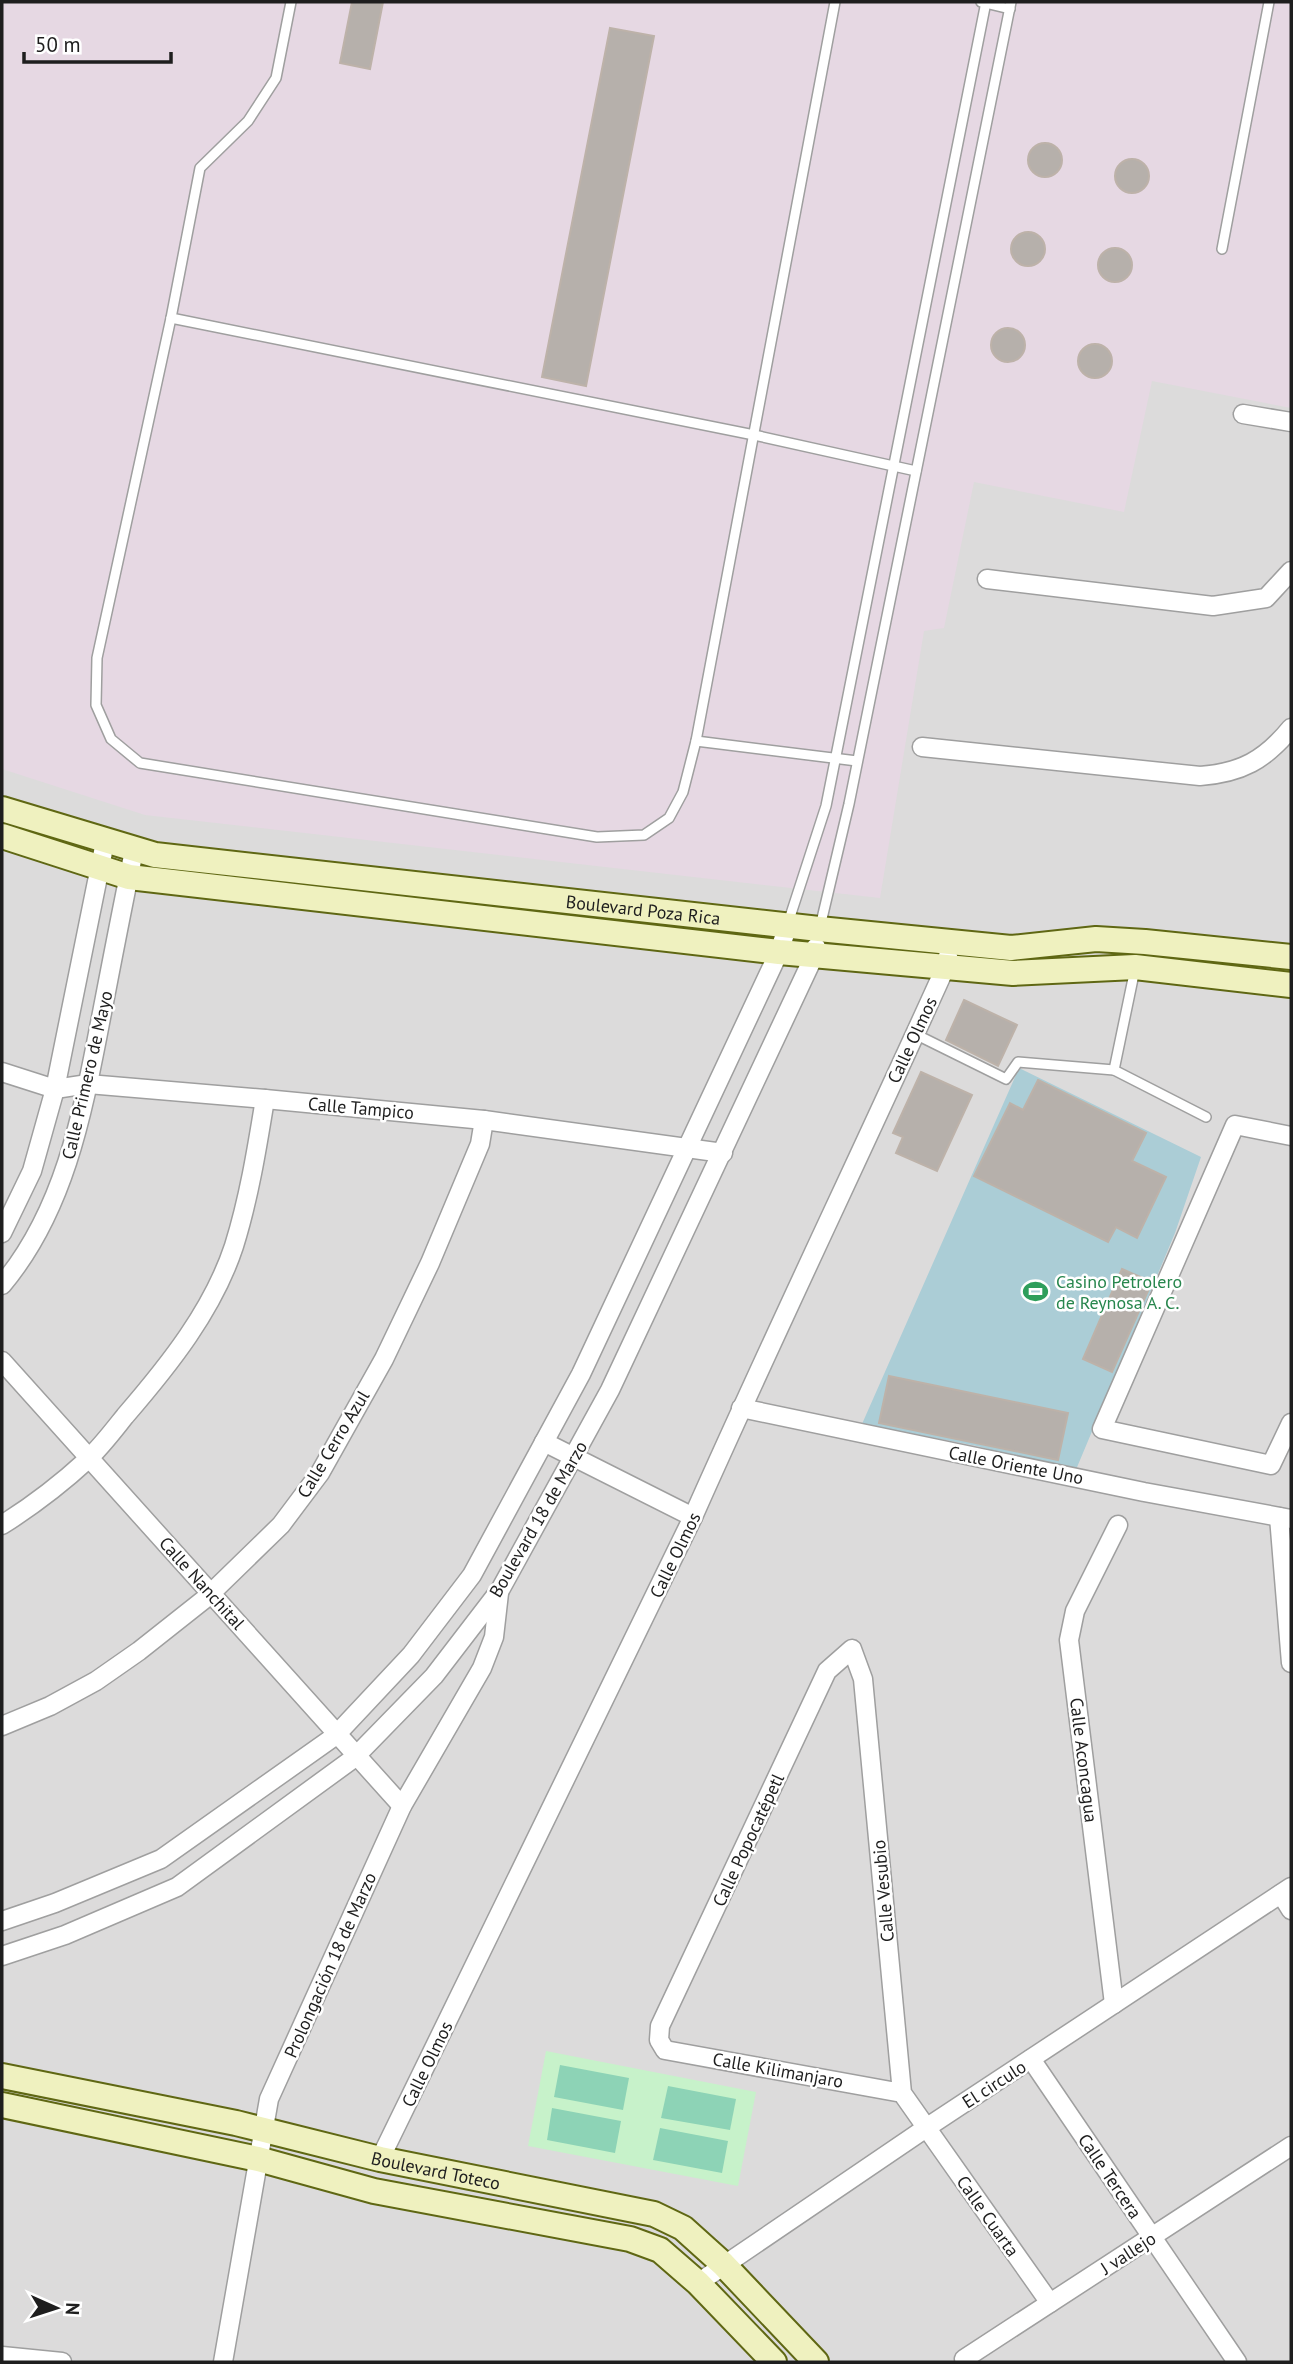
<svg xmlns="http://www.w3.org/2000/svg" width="1293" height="2364" viewBox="0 0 1293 2364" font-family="'PT Sans',sans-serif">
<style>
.residential{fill:#dcdbdb}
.industrial{fill:#e6d8e3}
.park{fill:#c7f2ca}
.pitch{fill:#8dd3b6}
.water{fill:#abcdd6}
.building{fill:#b6b0ab;stroke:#bdb2a9;stroke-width:2}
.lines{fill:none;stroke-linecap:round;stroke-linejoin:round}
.lane-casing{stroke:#9f9f9f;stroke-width:12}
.street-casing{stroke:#9f9f9f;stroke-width:21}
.secondary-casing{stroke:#5f6713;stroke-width:28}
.lane{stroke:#fff;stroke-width:9}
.street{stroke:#fff;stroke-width:18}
.secondary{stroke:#eff1bf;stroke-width:24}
.labels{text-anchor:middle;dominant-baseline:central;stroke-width:5;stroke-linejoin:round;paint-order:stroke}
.street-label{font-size:18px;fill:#1e1e1e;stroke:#fff}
.leisure-label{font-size:18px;fill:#27864d;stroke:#fff;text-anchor:start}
</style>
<rect width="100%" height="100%" fill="#edeae5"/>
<rect class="residential" x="2" y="2" width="1289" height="2360"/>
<polygon class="industrial" points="2,2 1291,2 1291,408 1152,381 1124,512 974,482 944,628 924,631 880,898 145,815 2,769"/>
<polygon class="park" points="546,2051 756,2092 738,2186 528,2146"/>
<g class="pitch">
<polygon points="560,2065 629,2078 623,2110 554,2097"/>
<polygon points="668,2086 736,2099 730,2130 661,2118"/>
<polygon points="552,2108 621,2121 615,2153 547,2140"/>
<polygon points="660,2128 728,2141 722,2173 653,2160"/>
</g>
<polygon class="water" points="1019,1068 1201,1157 1175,1233 1075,1472 977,1446 862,1424"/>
<g class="building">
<polygon points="352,2 383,2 370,69 340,63"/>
<polygon points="610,28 654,36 586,386 542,377"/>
<circle cx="1045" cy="160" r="17"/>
<circle cx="1132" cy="176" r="17"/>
<circle cx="1028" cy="249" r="17"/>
<circle cx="1115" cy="265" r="17"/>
<circle cx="1008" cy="345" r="17"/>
<circle cx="1095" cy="361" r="17"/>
<polygon points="964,1000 1017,1025 998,1066 946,1040"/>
<polygon points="921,1072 972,1095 937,1171 896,1153 903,1137 893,1133"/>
<polygon points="1038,1080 1146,1133 1132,1161 1166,1177 1137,1238 1116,1227 1108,1242 974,1176 1010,1103 1023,1110"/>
<polygon points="1122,1269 1152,1282 1112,1372 1083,1359"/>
<polygon points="889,1376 1068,1413 1058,1460 879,1423"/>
</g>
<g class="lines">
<defs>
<g id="lane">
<polyline points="291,2 276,78 248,121 200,168 171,318 97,658 96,705 111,739 140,763 597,837 644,835 669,818 683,792 696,741 835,2"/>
<polyline points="981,2 1010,9"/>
<polyline points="1222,249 1269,2"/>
<polyline points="171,318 754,435 916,471"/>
<polyline points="696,741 857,761"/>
<polyline points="788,923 826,806 986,2"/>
<polyline points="820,927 849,804 1011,2"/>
<polyline points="1135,969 1114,1070 1206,1117"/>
<polyline points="915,1034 1006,1079 1018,1062 1114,1070"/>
</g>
<g id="street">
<polyline points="1243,414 1291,422"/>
<polyline points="987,579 1213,606 1266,598 1291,571"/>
<path d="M922 747 1200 776C1241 773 1265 760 1291 728"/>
<polyline points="2,1072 55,1089 88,1084 265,1099 484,1120 723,1153"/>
<polyline points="1291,1136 1235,1125 1102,1429 1271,1465 1291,1423"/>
<polyline points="2,1233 32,1171 55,1089 105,842"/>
<path d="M2 1285C64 1211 82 1116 100 1023 111 966 122 908 134 851"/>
<polyline points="2,1361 402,1806"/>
<polyline points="741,1408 1144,1492 1291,1519"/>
<polyline points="544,1442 693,1517"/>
<polyline points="1279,1517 1291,1663"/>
<path d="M2 1525C32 1506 61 1484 87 1460 101 1447 113 1431 125 1416 169 1365 213 1310 234 1246 249 1198 257 1148 265 1099"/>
<polyline points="2,1726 50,1706 96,1681 139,1651 206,1598 281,1525 320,1473 384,1359 430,1263 480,1144 484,1120"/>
<polyline points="1281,1894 1291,1910"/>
<polyline points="2,1921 55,1903 161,1859 335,1736 411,1655 472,1575 581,1374 779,952 788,925"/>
<polyline points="2,1956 65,1935 177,1887 354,1758 434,1676 500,1590 610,1390 814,956 816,947"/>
<polyline points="1114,2004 1069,1640 1075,1611 1118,1525"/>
<polyline points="1031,2059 1237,2362"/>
<polyline points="902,2093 665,2050 659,2040 660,2026 827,1671 852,1649 863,1679 902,2093 1050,2303"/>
<path d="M380 2159 693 1517C775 1332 863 1150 946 966L948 956"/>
<polyline points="698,2283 926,2128 1291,1887"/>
<polyline points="2,2356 62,2362"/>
<polyline points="964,2359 1291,2146"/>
<polyline points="223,2362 269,2099 402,1806 482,1668 494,1637 499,1593"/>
</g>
<g id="secondary">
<path id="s1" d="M2 809 155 855 819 929 1011 948 1096 939 1145 942 1291 957"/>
<polyline points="2,836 129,877 779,952 1013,973 1135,967 1291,985"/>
<path id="s2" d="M2 2076 236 2123 380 2159 654 2214 683 2228 723 2264 816 2362"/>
<polyline points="2,2105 258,2159 374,2191 630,2239 660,2250 698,2283 774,2362"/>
</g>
</defs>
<use href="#lane" class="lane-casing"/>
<use href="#street" class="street-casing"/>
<use href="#secondary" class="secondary-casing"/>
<use href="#lane" class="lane"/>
<use href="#street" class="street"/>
<use href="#secondary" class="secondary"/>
</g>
<defs>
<symbol id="stadium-bare" viewBox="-9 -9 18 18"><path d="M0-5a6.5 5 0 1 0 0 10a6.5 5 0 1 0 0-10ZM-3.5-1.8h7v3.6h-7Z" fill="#2e9e5b" stroke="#fff" stroke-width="2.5" paint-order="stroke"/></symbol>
</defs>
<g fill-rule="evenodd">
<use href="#stadium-bare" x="1018" y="1274" width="35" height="35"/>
</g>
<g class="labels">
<g class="street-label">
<text stroke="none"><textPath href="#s1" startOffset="651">Boulevard Poza Rica</textPath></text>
<text transform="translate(912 1040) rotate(-65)">Calle Olmos</text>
<text transform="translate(87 1075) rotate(-77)">Calle Primero de Mayo</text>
<text transform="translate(361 1108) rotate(5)">Calle Tampico</text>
<text transform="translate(333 1444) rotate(-59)">Calle Cerro Azul</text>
<text transform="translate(1016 1465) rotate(11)">Calle Oriente Uno</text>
<text transform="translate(538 1519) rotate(-60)">Boulevard 18 de Marzo</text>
<text transform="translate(675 1555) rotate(-64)">Calle Olmos</text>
<text transform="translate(202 1583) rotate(48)">Calle Nanchital</text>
<text transform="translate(1084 1760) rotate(83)">Calle Aconcagua</text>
<text transform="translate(748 1840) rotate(-65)">Calle Popocatépetl</text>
<text transform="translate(883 1891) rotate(-95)">Calle Vesubio</text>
<text transform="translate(330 1965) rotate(-66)">Prolongación 18 de Marzo</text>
<text transform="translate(427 2064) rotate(-64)">Calle Olmos</text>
<text transform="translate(778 2070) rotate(10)">Calle Kilimanjaro</text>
<text transform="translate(994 2084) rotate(-33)">El circulo</text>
<text stroke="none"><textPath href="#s2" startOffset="444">Boulevard Toteco</textPath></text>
<text transform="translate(1110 2176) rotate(56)">Calle Tercera</text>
<text transform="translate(988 2216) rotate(55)">Calle Cuarta</text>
<text transform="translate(1128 2253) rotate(-33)">J vallejo</text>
</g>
<g class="leisure-label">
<text x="1056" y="1281">Casino Petrolero<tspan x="1056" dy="21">de Reynosa A. C.</tspan></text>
</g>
</g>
<rect width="1293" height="2364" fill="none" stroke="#1e1e1e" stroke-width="7"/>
<g transform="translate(56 2308) rotate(93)" stroke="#ffffff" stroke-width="5" paint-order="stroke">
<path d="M0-5L12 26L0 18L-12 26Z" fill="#1e1e1e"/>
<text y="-10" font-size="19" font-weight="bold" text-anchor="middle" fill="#1e1e1e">N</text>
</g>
<path d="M24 52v10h147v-10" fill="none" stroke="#1e1e1e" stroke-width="3.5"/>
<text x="35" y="52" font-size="21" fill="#1e1e1e" stroke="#ffffff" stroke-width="5" paint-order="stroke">50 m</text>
</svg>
